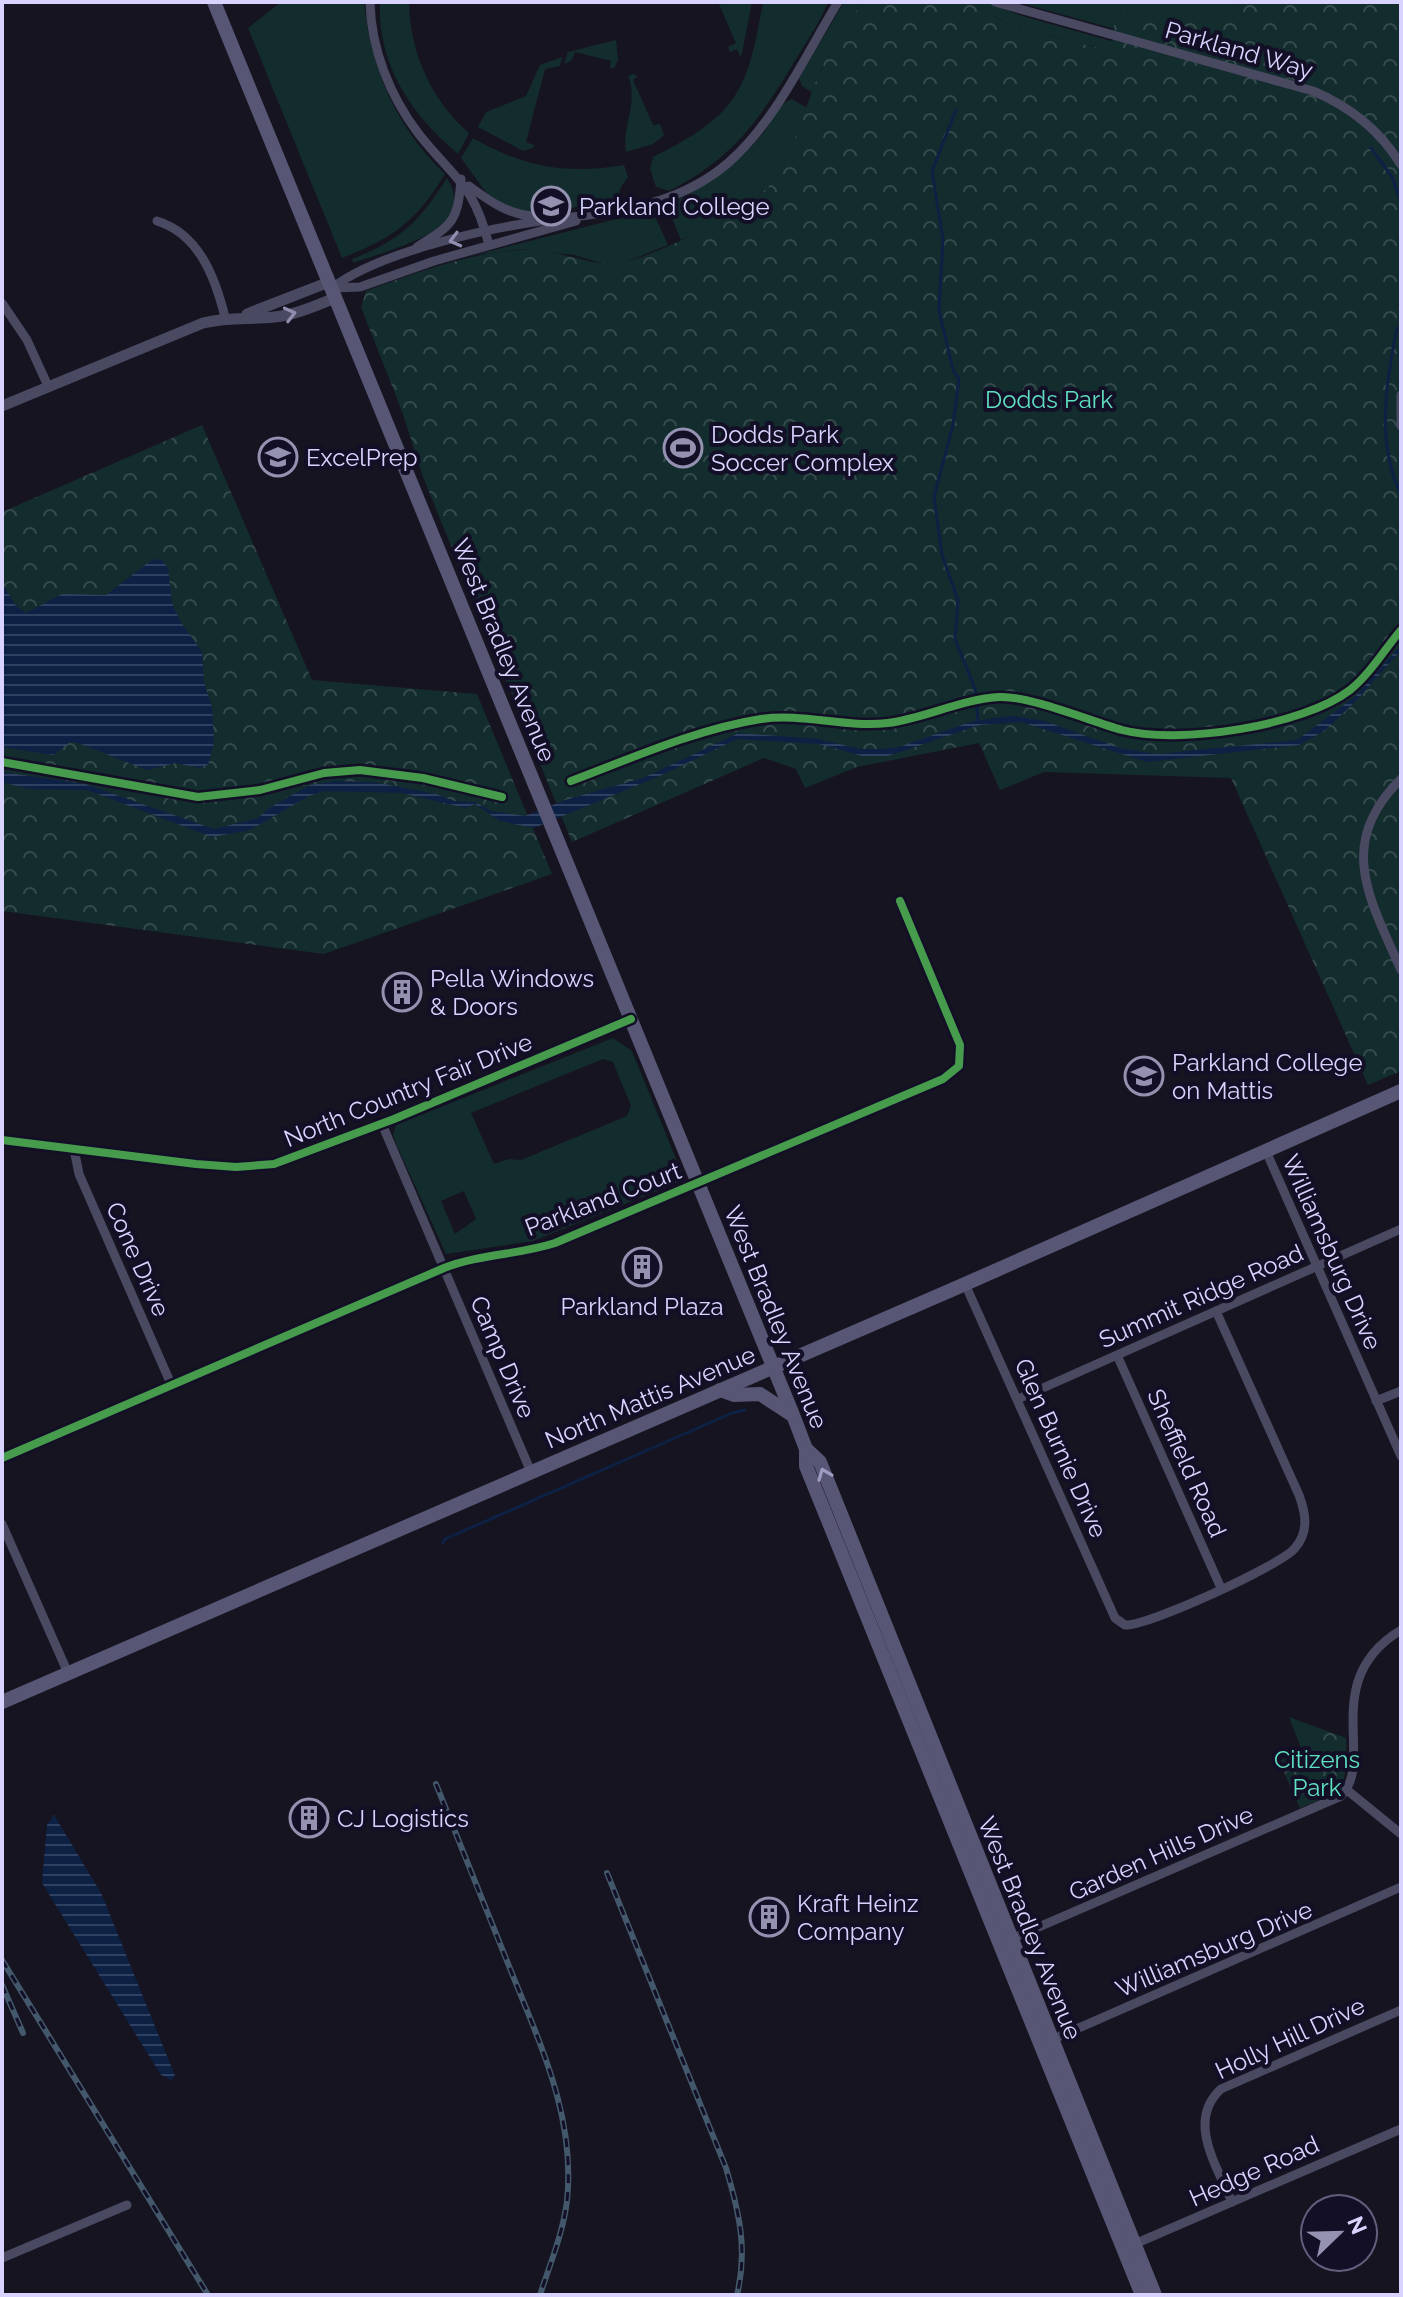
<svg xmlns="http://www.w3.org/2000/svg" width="1403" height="2297" viewBox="0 0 1403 2297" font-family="Raleway,sans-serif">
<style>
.grass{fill:#132c2d;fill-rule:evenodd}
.forest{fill:url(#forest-crowns)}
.water{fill:url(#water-rules)}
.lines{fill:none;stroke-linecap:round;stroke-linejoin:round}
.stream{stroke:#0d2144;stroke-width:3}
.minor{stroke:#4a4962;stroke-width:9}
.tertiary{stroke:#4a4962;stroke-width:11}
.secondary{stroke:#575674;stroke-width:14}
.rail-casing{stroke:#43596b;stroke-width:6}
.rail{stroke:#130f26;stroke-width:3;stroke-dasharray:9;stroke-linecap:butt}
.cycleway-casing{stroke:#130f26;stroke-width:13}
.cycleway{stroke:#469c4c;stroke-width:8}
.oneway{stroke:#928eb0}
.oneway2{stroke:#9e9bc0}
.labels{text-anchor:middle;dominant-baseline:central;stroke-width:8;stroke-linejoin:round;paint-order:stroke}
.street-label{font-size:24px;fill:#d9d4ff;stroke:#130f26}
.poi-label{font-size:24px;fill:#d9d4ff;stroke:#130f26;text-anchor:start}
.park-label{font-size:24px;fill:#5fe0c0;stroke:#130f26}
</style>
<defs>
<pattern id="forest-crowns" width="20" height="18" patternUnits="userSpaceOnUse" patternTransform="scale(2)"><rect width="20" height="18" fill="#132c2d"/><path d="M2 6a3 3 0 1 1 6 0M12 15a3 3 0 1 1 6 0" fill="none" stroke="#354a4c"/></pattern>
<pattern id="water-rules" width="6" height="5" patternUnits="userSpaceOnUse" patternTransform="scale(2)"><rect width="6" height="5" fill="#0d2144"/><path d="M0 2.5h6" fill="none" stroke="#304060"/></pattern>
</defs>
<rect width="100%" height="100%" fill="#161421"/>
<g class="grass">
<path d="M281 2H364C371 69 396 127 445 174 416 222 393 238 342 258L248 28Z"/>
<path d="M380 2H409C410 53 431 100 469 133L458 154C412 115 377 65 380 2Z"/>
<polygon points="718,2 752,2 741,58 737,49 730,52 728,47 736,43"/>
<path d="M763 2H828C820 23 806 42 795 61 759 120 733 159 669 191L656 187 650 169 653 157C737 115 747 93 763 2Z"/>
<polygon points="844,2 862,2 821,69 813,93 802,86 799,78"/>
<polygon points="968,2 988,2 1019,15 1115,42 1111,51 1014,27"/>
<polygon points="1017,2 1246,2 1183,25 1116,10 1115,29"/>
<polygon points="616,40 618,60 614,68 610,68 611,61 575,52 572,60 564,64 568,52"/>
<polygon points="562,57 560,66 545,69 526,142 534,145 533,148 523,151 478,127 486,112 526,96 540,65"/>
<path d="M633 74 638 76 633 80 653 125 660 124 664 135 653 144 626 152C622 125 639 102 628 76Z"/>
<path d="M792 99 807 108C799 133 786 168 768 187 746 209 709 228 681 240L670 213 671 203C707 185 739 164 764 132 773 121 778 103 792 99Z"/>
<path d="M473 138C522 167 568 175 624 165L628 177 620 189 618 203 519 213 487 194 461 158Z"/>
<path d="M447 178C481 231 387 250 353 263L352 259C401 240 419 222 447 178Z"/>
<polygon points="648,211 655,216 668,245 626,262 608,265 574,255 521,249 471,256"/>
<path d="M613 1038 632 1051 681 1171 679 1182 533 1241 446 1254 397 1146 393 1135 396 1125ZM603 1059 613 1062 631 1106 627 1116 521 1160 509 1159 494 1164 471 1113ZM464 1191 476 1219 455 1234 441 1201Z"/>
</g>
<g class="forest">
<path d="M862 2H968L1014 27 1111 51 1116 10 1183 24 1246 2H1401V1071L1368 1085 1231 778 1044 772 1000 790 979 743 857 767 805 788 796 769 764 758 572 842 423 477 403 414 361 307 366 291C415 273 465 254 518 250 549 247 577 261 607 264 637 268 749 209 769 186 797 152 803 108 821 70 831 46 848 24 862 2Z"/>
<polygon points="202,425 312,680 477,694 552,874 324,954 2,911 2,512"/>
<path d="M1289 1717 1346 1738C1348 1789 1344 1790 1300 1808L1279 1761 1302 1751Z"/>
</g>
<g class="water">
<polygon points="161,559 168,568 172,603 180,621 202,652 204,683 212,707 214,743 208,765 199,768 176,763 147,770 78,743 70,742 53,755 2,747 2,583 16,606 26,613 62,594 106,595 152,560"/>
<polygon points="1401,645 1401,650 1354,703 1324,731 1299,745 1147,762 1021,722 980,725 888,756 862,756 819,744 737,739 664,774 534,828 500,821 475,804 465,808 402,793 324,791 309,796 250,830 212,837 87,790 28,789 2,782 2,772 85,784 214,829 258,818 269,808 310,785 333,781 373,782 436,794 454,801 475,802 491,811 525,816 565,800 643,778 739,733 818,739 861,749 880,749 899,747 973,721 1012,716 1045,721 1119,748 1157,754 1297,740 1357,695"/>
<polygon points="54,1815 102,1895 175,2076 171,2080 161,2075 42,1883 47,1825"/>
</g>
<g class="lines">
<g class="stream">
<polyline points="956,110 932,171 943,240 939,310 953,370 959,379 953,425 934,497 942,555 958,600 955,639 975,689 978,721"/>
<polyline points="1371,148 1392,177 1401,202"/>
<polyline points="1400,304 1401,301"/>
<path d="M1397 328C1386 382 1376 443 1401 495"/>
<polyline points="443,1543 445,1539 732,1413 745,1410"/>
</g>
<g class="minor">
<path d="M370 2C371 49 390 96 418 133 454 179 473 182 489 245"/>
<path d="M995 2 1313 91C1351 107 1380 130 1401 165"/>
<path d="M469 186C493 204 511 216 542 217"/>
<path d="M157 221C199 234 215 277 225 317"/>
<path d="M417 247C452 225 458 222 461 179"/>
<path d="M332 288C380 251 495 226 557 219 619 211 678 206 728 163 776 121 805 56 838 2"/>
<polyline points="333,288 360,287 434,261 576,221"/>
<polyline points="2,303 27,340 48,386"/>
<polyline points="1401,395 1401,426"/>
<path d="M1401 779C1335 844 1370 899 1401 970"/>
<polyline points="382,1124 531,1472"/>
<polyline points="74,1149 79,1174 171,1384"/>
<polyline points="1266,1151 1401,1456"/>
<path d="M965 1284 1115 1618 1125 1625C1146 1627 1282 1565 1295 1548 1309 1532 1306 1514 1299 1495L1216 1311"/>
<polyline points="1117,1355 1221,1588"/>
<polyline points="1018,1399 1401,1229"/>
<polyline points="1376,1401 1401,1391"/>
<path d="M2 1458 444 1268C480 1254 518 1255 555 1243L943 1079 959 1066 960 1045 900 901"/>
<polyline points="2,1524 68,1673"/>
<polyline points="1347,1790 1401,1834"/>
<path d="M1009 1940 1341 1796C1376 1761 1318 1680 1401 1630"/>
<polyline points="1049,2041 1401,1887"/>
<path d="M1232 2202C1217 2166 1186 2121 1221 2089L1401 2010"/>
<polyline points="1130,2246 1401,2129"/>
<polyline points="2,2258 127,2205"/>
</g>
<g class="tertiary">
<polyline points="247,314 329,282"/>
<path d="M2 406 203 323C231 316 248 320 274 317 295 315 315 306 335 298"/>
<polyline points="2,1140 196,1164 236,1167 274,1164 394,1119 631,1019"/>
</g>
<g class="secondary">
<polyline points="214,2 793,1415 806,1449 806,1466 1142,2295"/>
<polyline points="720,1390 734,1395 760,1394 792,1415"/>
<polyline points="806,1449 820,1462 1155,2295"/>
<polyline points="2,1702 956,1288 1401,1091"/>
</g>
<defs>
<g id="rail">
<path d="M436 1784C460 1844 484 1905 509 1966 539 2042 576 2116 567 2201 563 2233 550 2264 540 2295"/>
<path d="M607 1873 726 2168C739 2212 748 2249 737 2295"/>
<polyline points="2,1960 208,2295"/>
<polyline points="2,1985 23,2033"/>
</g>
</defs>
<use href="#rail" class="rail-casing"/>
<use href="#rail" class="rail"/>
<defs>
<g id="cycleway">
<polyline points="2,762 198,797 260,790 324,773 360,770 423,778 502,797"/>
<path d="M571 781C632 758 697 729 761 719 803 713 846 728 888 723 926 718 961 699 1000 697 1031 696 1090 721 1122 730 1179 745 1303 726 1350 690 1370 674 1384 650 1401 630"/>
<polyline points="2,1140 196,1164 236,1167 274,1164 394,1119 631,1019"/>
<path d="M2 1458 444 1268C480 1254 518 1255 555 1243L943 1079 959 1066 960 1045 900 901"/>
</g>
</defs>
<use href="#cycleway" class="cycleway-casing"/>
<use href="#cycleway" class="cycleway"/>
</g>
<defs><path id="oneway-chevron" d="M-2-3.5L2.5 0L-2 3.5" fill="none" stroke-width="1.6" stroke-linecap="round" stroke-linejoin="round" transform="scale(2)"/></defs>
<g class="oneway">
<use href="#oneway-chevron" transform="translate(455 240) rotate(165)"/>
<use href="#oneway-chevron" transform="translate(290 314) rotate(-14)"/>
</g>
<use class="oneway2" href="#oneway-chevron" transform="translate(824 1474) rotate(-111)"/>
<defs>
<symbol id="university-ring" viewBox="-11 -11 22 22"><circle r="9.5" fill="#130f26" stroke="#9591b1" stroke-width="1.5"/><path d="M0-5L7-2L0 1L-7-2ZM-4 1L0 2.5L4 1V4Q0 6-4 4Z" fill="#9591b1"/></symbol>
<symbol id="stadium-ring" viewBox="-11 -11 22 22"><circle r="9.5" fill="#130f26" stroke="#9591b1" stroke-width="1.5"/><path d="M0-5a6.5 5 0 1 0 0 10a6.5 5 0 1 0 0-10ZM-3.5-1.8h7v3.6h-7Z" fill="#9591b1"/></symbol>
<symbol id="school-ring" viewBox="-11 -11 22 22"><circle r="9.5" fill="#130f26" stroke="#9591b1" stroke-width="1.5"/><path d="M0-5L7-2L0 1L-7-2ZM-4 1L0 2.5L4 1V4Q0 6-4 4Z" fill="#9591b1"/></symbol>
<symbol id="building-ring" viewBox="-11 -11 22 22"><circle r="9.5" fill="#130f26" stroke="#9591b1" stroke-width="1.5"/><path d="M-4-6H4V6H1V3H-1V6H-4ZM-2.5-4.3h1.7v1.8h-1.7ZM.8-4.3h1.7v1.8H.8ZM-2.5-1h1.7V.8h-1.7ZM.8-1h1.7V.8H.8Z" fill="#9591b1"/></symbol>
</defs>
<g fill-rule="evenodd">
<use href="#university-ring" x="529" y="184" width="44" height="44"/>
<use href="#stadium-ring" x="661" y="426" width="44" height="44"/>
<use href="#school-ring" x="256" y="435" width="44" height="44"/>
<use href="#building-ring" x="380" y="970" width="44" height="44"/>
<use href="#university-ring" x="1122" y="1054" width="44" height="44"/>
<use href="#building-ring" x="620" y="1245" width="44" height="44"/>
<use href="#building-ring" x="287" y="1796" width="44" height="44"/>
<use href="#building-ring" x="747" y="1895" width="44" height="44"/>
</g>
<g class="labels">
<g class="street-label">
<text transform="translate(1239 50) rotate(16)">Parkland Way</text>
<text transform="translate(504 650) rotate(68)">West Bradley Avenue</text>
<text transform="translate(408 1090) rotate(-22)">North Country Fair Drive</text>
<text transform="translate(603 1199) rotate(-21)">Parkland Court</text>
<text transform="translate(1332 1252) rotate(66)">Williamsburg Drive</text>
<text transform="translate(138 1259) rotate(66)">Cone Drive</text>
<text transform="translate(1201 1296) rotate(-24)">Summit Ridge Road</text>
<text transform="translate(776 1317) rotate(68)">West Bradley Avenue</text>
<text transform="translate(503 1357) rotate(67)">Camp Drive</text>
<text transform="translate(650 1397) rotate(-23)">North Mattis Avenue</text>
<text transform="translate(1061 1448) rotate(66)">Glen Burnie Drive</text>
<text transform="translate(1187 1463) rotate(66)">Sheffield Road</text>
<text transform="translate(1161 1853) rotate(-24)">Garden Hills Drive</text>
<text transform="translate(1030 1928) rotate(68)">West Bradley Avenue</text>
<text transform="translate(1214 1949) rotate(-23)">Williamsburg Drive</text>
<text transform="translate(1290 2038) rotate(-25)">Holly Hill Drive</text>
<text transform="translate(1254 2171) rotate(-24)">Hedge Road</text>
</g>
<g class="poi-label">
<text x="579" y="206">Parkland College</text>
<text x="711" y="434">Dodds Park<tspan x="711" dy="28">Soccer Complex</tspan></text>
<text x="306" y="457">ExcelPrep</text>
<text x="430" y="978">Pella Windows<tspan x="430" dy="28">&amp; Doors</tspan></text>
<text x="1172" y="1062">Parkland College<tspan x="1172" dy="28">on Mattis</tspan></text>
<text x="642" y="1306" text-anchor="middle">Parkland Plaza</text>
<text x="337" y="1818">CJ Logistics</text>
<text x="797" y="1903">Kraft Heinz<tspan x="797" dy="28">Company</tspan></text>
</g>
<g class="park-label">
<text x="1049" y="399">Dodds Park</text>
<text x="1317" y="1759">Citizens<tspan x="1317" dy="28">Park</tspan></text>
</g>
</g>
<rect width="1403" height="2297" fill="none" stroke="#d9d4ff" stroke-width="8"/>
<g transform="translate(1339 2233) rotate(67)"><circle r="38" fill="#130f26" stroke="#625e7d" stroke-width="2"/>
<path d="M0-6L14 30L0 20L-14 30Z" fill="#9591b1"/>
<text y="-12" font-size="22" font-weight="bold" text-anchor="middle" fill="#d9d4ff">N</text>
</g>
</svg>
